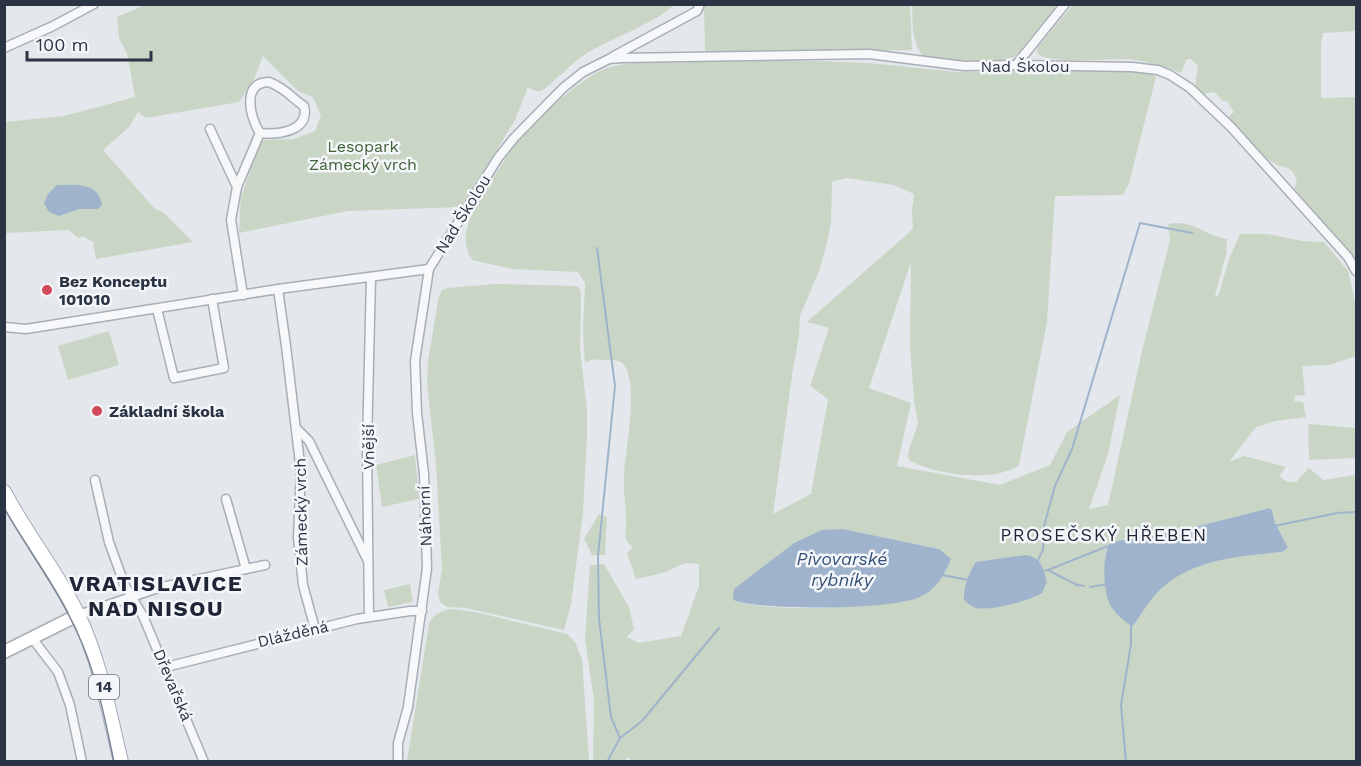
<svg xmlns="http://www.w3.org/2000/svg" width="1361" height="766" viewBox="0 0 1361 766" font-family="'Work Sans',sans-serif">
<style>
.green{fill:#c9d6c5;fill-rule:evenodd}
.water{fill:#9fb4cc}
.lines{fill:none;stroke-linecap:round;stroke-linejoin:round}
.stream{stroke:#9fb4cc;stroke-width:2}
.street-casing{stroke:#a9aeb7;stroke-width:11}
.secondary-casing{stroke:#a9aeb7;stroke-width:15}
.primary-casing{stroke:#a3abb8;stroke-width:16}
.street{stroke:#f7f8fa;stroke-width:8}
.secondary{stroke:#fff;stroke-width:12}
.primary{stroke:#fff;stroke-width:14}
.tram{stroke:#7d8696;stroke-width:1.5}
.poi-dot{fill:#d1495b;stroke:#f4f6f9;stroke-width:2}
.labels{text-anchor:middle;dominant-baseline:central;stroke-width:5;stroke-linejoin:round;paint-order:stroke}
.shield{fill:#f4f6f9;stroke:#676e7b;stroke-width:1.5}
.shield-label{font-size:15px;font-weight:bold;fill:#2b3445}
.street-label{font-size:16px;fill:#2b3445;stroke:#f4f6f9}
.park-label{font-size:16px;fill:#3f6138;stroke:#f4f6f9}
.poi-label{font-size:16px;font-weight:bold;fill:#2b3445;stroke:#f4f6f9;text-anchor:start}
.neighbourhood-label{font-size:18px;letter-spacing:1.5px;fill:#1d2536;stroke:#f4f6f9}
.water-label{font-size:18px;font-style:italic;fill:#34527a;stroke:#f4f6f9}
.district-label{font-size:22px;font-weight:bold;letter-spacing:1.5px;fill:#1d2536;stroke:#f4f6f9}
</style>
<rect width="100%" height="100%" fill="#e4e7ec"/>
<g class="green">
<path d="M145 5H673C662 20 605 41 584 55 574 61 548 88 541 91 536 92 532 90 528 87L515 120 462 207 348 211 239 233 241 197 261 140 294 139 315 131 321 116 313 97 298 91 263 56 253 82 239 102 146 118 138 112 129 127 103 150 155 209 164 213 193 242 96 259 93 242 83 236 78 238 69 230 5 233V122L64 116 135 97 127 53 119 38 117 17Z"/>
<polygon points="704,5 910,5 912,50 705,53"/>
<path d="M912 5H1057L1016 56C993 67 951 60 925 58 911 44 913 24 912 5Z"/>
<path d="M1073 5H1356V31L1323 33 1321 44V98L1356 97V274C1338 243 1318 215 1294 189L1297 181C1291 163 1284 170 1272 162 1255 151 1241 132 1228 117L1234 112 1227 101H1223L1214 92 1203 94 1195 87 1198 66 1191 59H1187L1181 73C1166 67 1150 62 1135 60 1114 57 1050 66 1037 53L1038 47Z"/>
<path d="M811 61 869 63 957 72 1089 70 1150 73 1156 77 1129 183 1123 195 1055 196 1047 322 1019 465C993 483 936 475 909 460L908 455 910 446 918 424 914 400 910 347 911 262 869 388 911 403 897 466 1000 485 1050 465 1067 432 1120 395 1108 454 1089 509 1108 505 1142 351 1170 240 1168 224C1192 219 1204 235 1227 239L1226 255 1215 295 1218 297 1229 259 1240 234H1267L1302 241 1324 242 1348 271 1356 306V356L1330 365 1302 366 1305 395 1295 396 1294 401 1303 402 1306 417 1275 421 1256 427 1229 462 1244 456 1286 467 1279 476 1287 482H1296L1309 468 1323 480 1356 475V761L633 762 628 757 624 761H593L594 700 585 639 590 565 604 564 629 607 634 629 627 637 639 643 681 636 699 586V564L685 563 663 573 636 579 627 553 633 547C621 539 627 531 626 519 626 505 623 491 624 478 625 449 638 393 626 368 623 360 615 360 607 360 599 360 592 358 585 363L583 331 585 283 578 272 512 269 472 260C456 233 474 211 488 186 497 172 506 157 515 144 529 125 577 82 598 72 620 61 650 63 674 63 719 61 765 61 811 61ZM846 178 894 185 914 194 912 209 913 229 807 322 829 328 810 386 828 399 811 494 773 514 793 369 799 337 800 316 819 271 826 247 831 222 832 182ZM1270 508 1272 510 1275 523 1288 548 1282 552C1243 556 1195 559 1163 586 1151 597 1142 614 1132 627L1106 593 1105 555 1124 539 1175 532ZM843 529 939 549 918 598C873 607 779 614 735 601V589L794 543ZM1025 555 1037 596 985 609 963 593 968 581 987 560 1008 559Z"/>
<polygon points="495,284 576,286 580,289 581,294 580,350 587,409 587,436 583,513 571,604 564,630 466,608 447,607 440,602 438,594 442,569 436,465 427,384 428,361 439,296 442,290 448,288"/>
<polygon points="109,331 119,365 68,380 58,346"/>
<polygon points="1310,424 1356,428 1356,458 1309,460 1308,426"/>
<polygon points="415,455 419,499 382,507 376,465"/>
<polygon points="599,514 607,517 605,555 592,555 584,539"/>
<polygon points="410,584 413,602 388,607 384,590"/>
<path d="M451 609 475 612 567 634 575 642 582 659 589 761H407L429 624C433 613 441 612 451 609Z"/>
</g>
<g class="water">
<path d="M57 185C75 185 98 181 102 205L98 209H79L59 216 49 212 44 203 48 194Z"/>
<path d="M1270 508 1272 510 1275 523 1288 548 1282 552C1243 556 1194 559 1163 587 1151 597 1142 614 1132 627 1124 620 1113 613 1109 602 1103 590 1102 552 1111 542L1175 532Z"/>
<path d="M843 529 939 549 951 559C944 575 937 589 920 597 893 610 761 611 733 600L734 589 794 543 822 530Z"/>
<path d="M1025 555C1041 557 1043 567 1047 582L1042 593C1029 601 991 611 976 608 972 607 968 603 964 600 963 587 969 573 976 562Z"/>
</g>
<g class="lines">
<g class="stream">
<polyline points="597,248 615,386 598,556 599,619 611,717 620,738"/>
<polyline points="1274,526 1337,513 1356,512"/>
<polyline points="1037,562 1043,550 1044,526 1055,486 1072,449 1140,223 1192,233"/>
<polyline points="1048,570 1108,546"/>
<polyline points="1043,571 1048,570 1077,585 1084,586"/>
<polyline points="942,575 969,580"/>
<polyline points="1090,587 1109,584"/>
<polyline points="607,762 620,738 642,721 719,628"/>
<polyline points="1126,762 1121,705 1131,644 1131,625"/>
</g>
<defs>
<g id="street">
<polyline points="4,48 53,26 94,4"/>
<polyline points="612,57 697,11 700,4"/>
<polyline points="1016,65 1065,4"/>
<path d="M269 82C287 89 290 97 304 106 310 131 279 135 260 133 250 118 241 82 269 82Z"/>
<polyline points="210,129 237,187 231,220 243,295"/>
<polyline points="237,187 260,133"/>
<polyline points="278,289 286,346 301,472 298,537 303,585 315,629"/>
<polyline points="157,309 174,378 224,368 212,299"/>
<polyline points="4,327 26,329 278,289 429,269"/>
<polyline points="297,429 309,441 368,561"/>
<polyline points="95,480 109,542 125,586 143,616 204,762"/>
<polyline points="226,499 246,569"/>
<polyline points="78,615 158,588 265,565"/>
<polyline points="369,617 367,446 371,277"/>
<polyline points="32,638 58,672 70,705 82,762"/>
<polyline points="166,667 357,619 410,611 422,611"/>
<polyline points="398,762 398,743 408,707 427,568 424,474 417,413 415,361 429,269 498,158 514,138 563,88 583,72 609,59 621,58 869,54 964,66 1016,65 1132,67 1158,70 1170,75 1190,88 1231,127 1348,257 1356,271"/>
</g>
<polyline id="secondary" points="4,652 78,615"/>
<path id="primary" d="M4 492C26 534 57 572 78 615 100 661 109 712 121 762"/>
</defs>
<use href="#street" class="street-casing"/>
<use href="#secondary" class="secondary-casing"/>
<use href="#primary" class="primary-casing"/>
<use href="#street" class="street"/>
<use href="#secondary" class="secondary"/>
<use href="#primary" class="primary"/>
<path class="tram" d="M4 508C28 550 57 588 77 632 96 672 105 719 114 762"/>
</g>
<g class="poi-dot">
<circle cx="47" cy="290" r="6"/>
<circle cx="97" cy="411" r="6"/>
</g>
<g class="labels">
<rect class="shield" x="89" y="675" width="30" height="24" rx="4.5"/>
<g class="shield-label">
<text x="104" y="687">14</text>
</g>
<g class="street-label">
<text x="1025" y="66">Nad Školou</text>
<text transform="translate(463 214) rotate(-58)">Nad Školou</text>
<text transform="translate(368 447) rotate(-90)">Vnější</text>
<text transform="translate(301 512) rotate(-91)">Zámecký vrch</text>
<text transform="translate(425 516) rotate(-92)">Náhorní</text>
<text transform="translate(293 634) rotate(-13)">Dlážděná</text>
<text transform="translate(173 685) rotate(67)">Dřevařská</text>
</g>
<g class="park-label">
<text x="363" y="146">Lesopark<tspan x="363" dy="18">Zámecký vrch</tspan></text>
</g>
<g class="poi-label">
<text x="59" y="281">Bez Konceptu<tspan x="59" dy="18">101010</tspan></text>
<text x="109" y="411">Základní škola</text>
</g>
<g class="neighbourhood-label">
<text x="1104" y="534">PROSEČSKÝ HŘEBEN</text>
</g>
<g class="water-label">
<text x="842" y="558">Pivovarské<tspan x="842" dy="21">rybníky</tspan></text>
</g>
<g class="district-label">
<text x="156" y="583">VRATISLAVICE<tspan x="156" dy="25">NAD NISOU</tspan></text>
</g>
</g>
<rect width="1361" height="766" fill="none" stroke="#2b3445" stroke-width="12"/>
<path d="M27 51v9h124v-9" fill="none" stroke="#2b3445" stroke-width="3"/>
<text x="36" y="51" font-size="18" fill="#2b3445" stroke="#f4f6f9" stroke-width="4.5" paint-order="stroke">100 m</text>
</svg>
